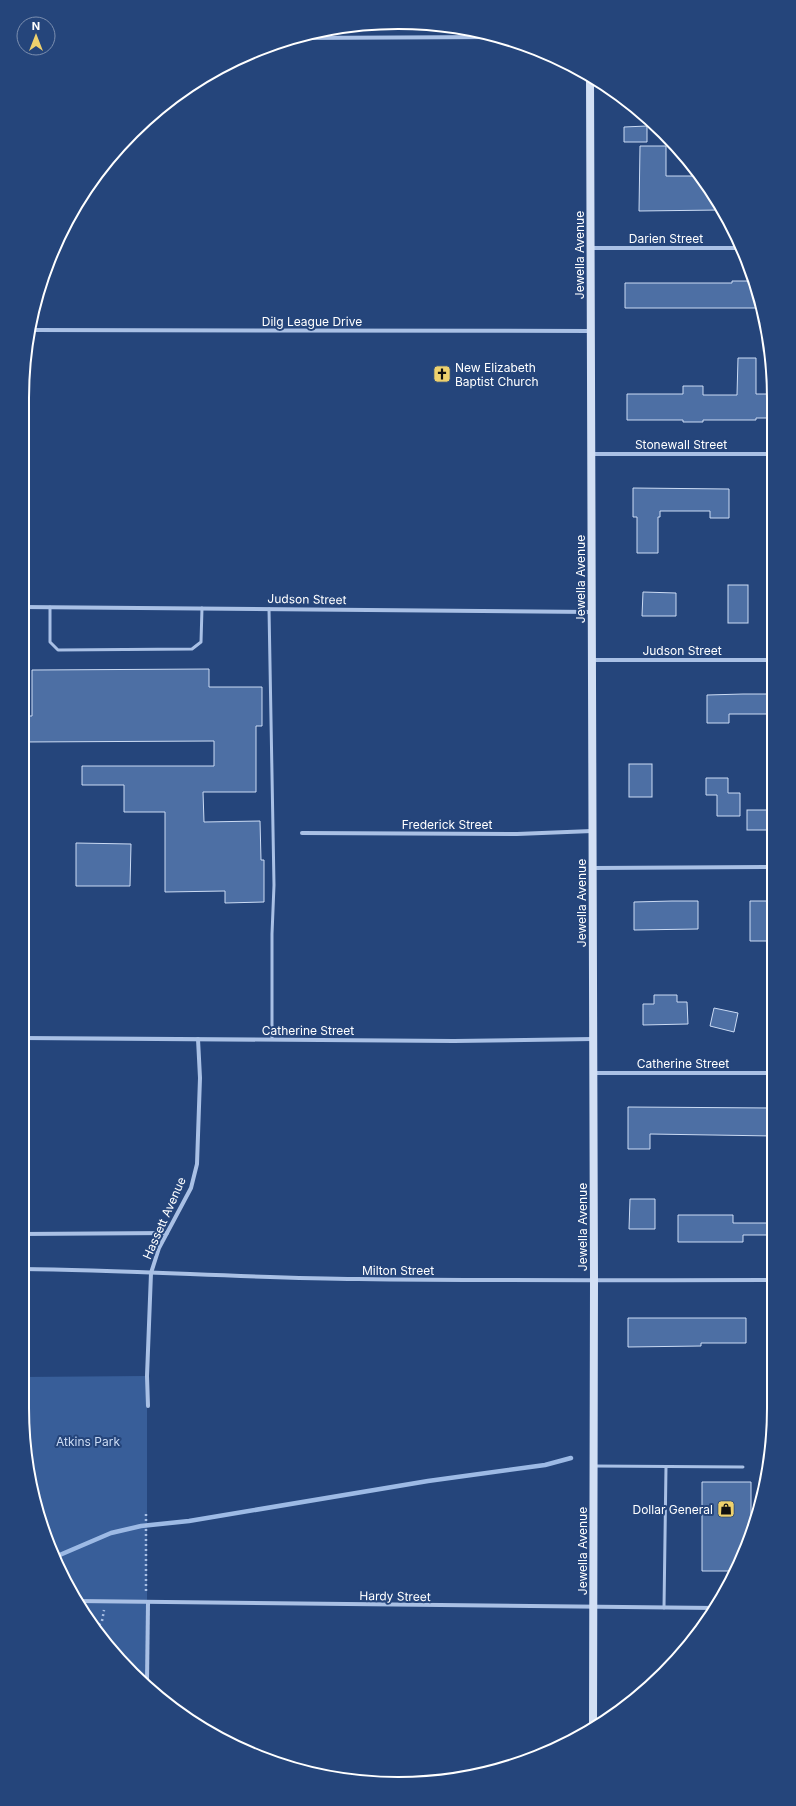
<svg xmlns="http://www.w3.org/2000/svg" width="796" height="1806" viewBox="0 0 796 1806" font-family="Inter,sans-serif">
<style>
.green{fill:#385e99}
.lines{fill:none;stroke-linecap:round;stroke-linejoin:round}
.stream{stroke:#9dbae5;stroke-width:4.5}
.building{fill:#4d6fa4;stroke:#cbdbf4}
.path{stroke:#a9c0e5;stroke-width:2.5;stroke-dasharray:2 3;stroke-linecap:butt}
.lane{stroke:#a9c0e5;stroke-width:3}
.street{stroke:#a9c0e5;stroke-width:4}
.secondary{stroke:#d2dff4;stroke-width:8}
.labels{text-anchor:middle;dominant-baseline:central;stroke-width:4;stroke-linejoin:round;paint-order:stroke}
.street-label{font-size:12px;fill:#fff;stroke:#25457b}
.poi-label{font-size:12px;fill:#fff;stroke:#25457b;text-anchor:start}
.park-label{font-size:12px;fill:#cbdbf4;stroke:#25457b}
.rim{fill:none;stroke:#fff;stroke-width:2}
</style>
<rect width="100%" height="100%" fill="#25457b"/>
<polygon class="green" points="147,1376 147,1682 115,1656 72,1596 42,1529 22,1408 22,1377"/>
<g class="lines">
<polyline class="stream" points="55,1557 111,1533 141,1526 189,1521 428,1481 545,1465 571,1458"/>
</g>
<g class="building">
<polygon points="647,126 647,142 624,142 624,127"/>
<polygon points="640,146 666,146 666,176 701,176 720,210 639,211"/>
<polygon points="732,281 753,281 756,293 756,308 625,308 625,283 732,283"/>
<polygon points="738,358 756,358 756,394 771,394 771,418 756,418 756,420 703,420 703,422 683,422 683,420 627,420 627,394 683,394 683,386 703,386 703,395 737,395"/>
<polygon points="633,488 729,489 729,518 710,518 710,511 660,511 660,517 658,517 658,553 637,553 637,517 633,517"/>
<rect x="728" y="585" width="20" height="38"/>
<polygon points="643,592 676,593 676,616 642,616"/>
<polygon points="209,669 209,687 262,687 262,726 256,726 256,792 203,792 204,822 260,821 261,860 264,860 264,902 225,903 225,891 165,892 165,812 124,812 124,785 82,785 82,766 214,766 214,741 22,742 22,716 32,716 32,670"/>
<polygon points="743,694 770,694 770,714 729,714 729,723 707,723 707,695"/>
<rect x="629" y="764" width="23" height="33"/>
<polygon points="706,778 728,778 728,793 740,793 740,816 717,816 717,795 706,795"/>
<rect x="747" y="810" width="25" height="20"/>
<polygon points="76,843 131,844 130,886 76,886"/>
<polygon points="672,901 698,901 698,929 634,930 634,902"/>
<polygon points="750,901 772,901 773,941 750,941"/>
<polygon points="654,995 677,995 677,1002 687,1002 688,1024 643,1025 643,1004 654,1004"/>
<polygon points="714,1008 738,1013 734,1032 710,1026"/>
<polygon points="628,1107 773,1108 773,1136 650,1134 650,1149 628,1149"/>
<polygon points="630,1199 655,1199 655,1229 629,1229"/>
<polygon points="678,1215 733,1215 733,1223 773,1223 773,1235 743,1235 743,1242 678,1242"/>
<polygon points="628,1318 746,1318 746,1343 701,1343 701,1346 628,1347"/>
<polygon points="702,1482 751,1482 751,1536 735,1571 702,1571"/>
</g>
<g class="lines">
<g class="path">
<polyline points="146,1514 146,1593"/>
<polyline points="96,1629 102,1621 104,1610"/>
</g>
<g class="lane">
<polyline points="50,607 50,642 58,650 192,649 201,642 202,608"/>
<polyline points="269,609 274,885 272,934 272,1039"/>
<polyline points="594,1466 743,1467"/>
<polyline points="664,1608 666,1467"/>
</g>
<g class="street">
<polyline points="293,38 496,37"/>
<polyline points="591,248 742,248"/>
<polyline points="33,330 591,331"/>
<polyline points="591,454 771,454"/>
<polyline points="22,607 592,612"/>
<polyline points="592,660 772,660"/>
<polyline points="302,833 517,834 592,831"/>
<polyline points="593,868 772,867"/>
<polyline points="22,1038 454,1041 593,1039"/>
<polyline points="593,1073 773,1073"/>
<polyline points="22,1234 167,1233"/>
<path d="M22 1269C134 1270 246 1278 358 1279 496 1281 635 1280 774 1280"/>
<polyline points="148,1406 147,1376 151,1273 159,1248 191,1188 197,1164 200,1078 198,1039"/>
<polyline points="76,1601 715,1608"/>
<polyline points="147,1682 148,1603"/>
</g>
<polyline class="secondary" points="590,77 594,1280 593,1728"/>
</g>
<defs>
<symbol id="church-square" viewBox="-11 -11 22 22"><rect x="-9" y="-9" width="18" height="18" rx="4" fill="#eed16d" stroke="#25457b"/><path d="M-1.2-6h2.4v3.5h3.3v2.4h-3.3V6h-2.4V-.1h-3.3v-2.4h3.3Z" fill="#111"/></symbol>
<symbol id="shop-square" viewBox="-11 -11 22 22"><rect x="-9" y="-9" width="18" height="18" rx="4" fill="#eed16d" stroke="#25457b"/><path d="M-5-2.5h2.3a2.7 3.5 0 0 1 5.4 0H5L5.5 6h-11ZM-1.5-2.5h3a1.5 2.3 0 0 0-3 0Z" fill="#111"/></symbol>
</defs>
<g fill-rule="evenodd">
<use href="#church-square" x="432" y="364" width="20" height="20"/>
<use href="#shop-square" x="716" y="1499" width="20" height="20"/>
</g>
<g class="labels">
<g class="street-label">
<text x="666" y="238">Darien Street</text>
<text transform="translate(579 255) rotate(-90)">Jewella Avenue</text>
<text x="312" y="321">Dilg League Drive</text>
<text x="681" y="444">Stonewall Street</text>
<text transform="translate(580 579) rotate(-90)">Jewella Avenue</text>
<text transform="translate(307 599) rotate(1)">Judson Street</text>
<text x="682" y="650">Judson Street</text>
<text x="447" y="824">Frederick Street</text>
<text transform="translate(581 903) rotate(-90)">Jewella Avenue</text>
<text x="308" y="1030">Catherine Street</text>
<text x="683" y="1063">Catherine Street</text>
<text transform="translate(164 1218) rotate(-66)">Hassett Avenue</text>
<text transform="translate(582 1227) rotate(-90)">Jewella Avenue</text>
<text x="398" y="1270">Milton Street</text>
<text transform="translate(582 1551) rotate(-90)">Jewella Avenue</text>
<text transform="translate(395 1596) rotate(1)">Hardy Street</text>
</g>
<g class="poi-label">
<text x="455" y="367">New Elizabeth<tspan x="455" dy="14">Baptist Church</tspan></text>
<text x="713" y="1509" text-anchor="end">Dollar General</text>
</g>
<g class="park-label">
<text x="88" y="1441">Atkins Park</text>
</g>
</g>
<path d="M0 0H796V1806H0ZM398 29H398A369 369 0 0 1 767 398V1408A369 369 0 0 1 398 1777H398A369 369 0 0 1 29 1408V398A369 369 0 0 1 398 29Z" fill="#25457b" fill-rule="evenodd"/>
<path class="rim" d="M398 29H398A369 369 0 0 1 767 398V1408A369 369 0 0 1 398 1777H398A369 369 0 0 1 29 1408V398A369 369 0 0 1 398 29Z"/>
<g transform="translate(36 36)"><circle r="19" fill="#25457b" stroke="#7c8fb0"/>
<path d="M0-3L7 15L0 10L-7 15Z" fill="#eed16d"/>
<text y="-6" font-size="11" font-weight="bold" text-anchor="middle" fill="#ffffff">N</text>
</g>
</svg>
